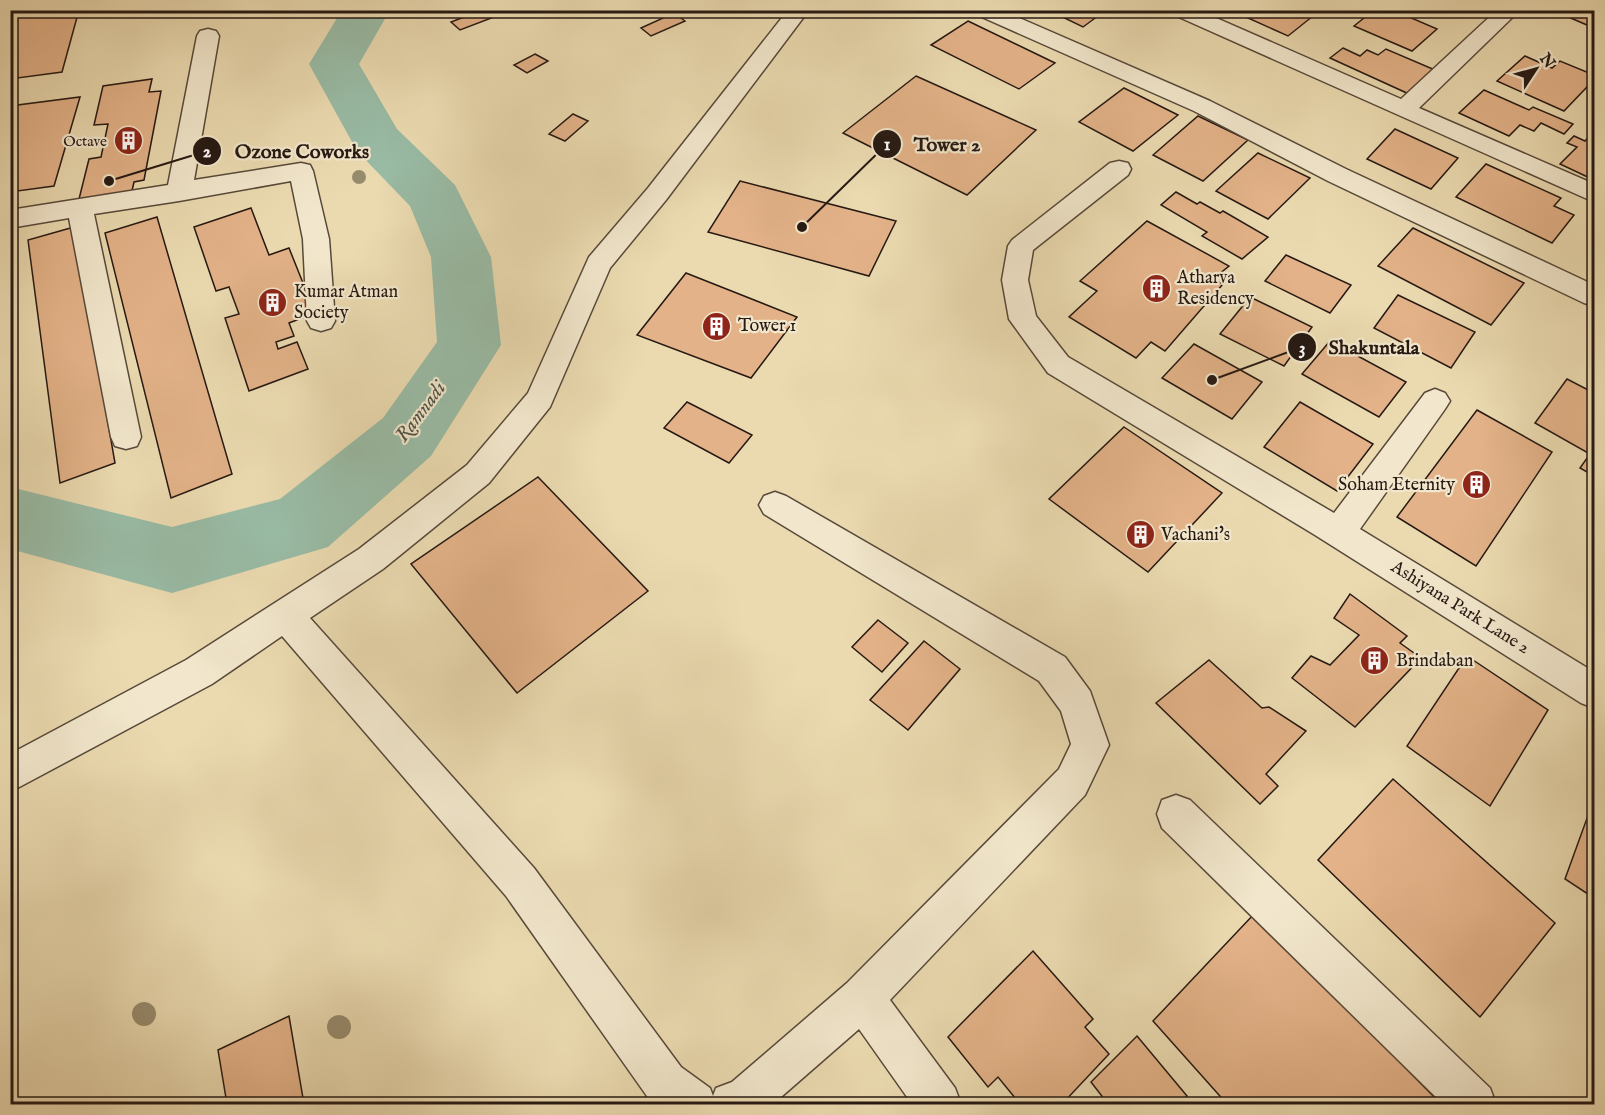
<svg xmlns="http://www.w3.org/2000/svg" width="1605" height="1115" viewBox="0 0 1605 1115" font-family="'IM FELL English',serif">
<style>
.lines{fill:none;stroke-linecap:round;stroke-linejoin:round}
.river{fill:#99bba5;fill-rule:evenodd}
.building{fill:#e3b288;stroke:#261913;stroke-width:1.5}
.minor-casing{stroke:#57493a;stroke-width:3}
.minor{fill:#f2e7cc;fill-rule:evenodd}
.tree{fill:#978b6d}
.labels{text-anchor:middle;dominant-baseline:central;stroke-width:4.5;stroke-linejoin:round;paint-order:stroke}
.far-poi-label{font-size:15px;fill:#261913;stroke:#f2e7cc;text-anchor:end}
.poi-label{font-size:18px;fill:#261913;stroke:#f2e7cc;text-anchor:start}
.street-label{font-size:18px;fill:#261913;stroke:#f2e7cc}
.water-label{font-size:20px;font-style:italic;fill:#4e5246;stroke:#f2e7cc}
.leader{fill:none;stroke:#261913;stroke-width:2}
.callout-dot{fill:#261913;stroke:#f2e7cc;stroke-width:2}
.mark-label{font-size:18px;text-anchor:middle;font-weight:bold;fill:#fff}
.callout-label{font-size:20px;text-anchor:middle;font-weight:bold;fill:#261913;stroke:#f2e7cc;stroke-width:4.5;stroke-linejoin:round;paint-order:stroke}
</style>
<rect width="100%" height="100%" fill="#ebdab0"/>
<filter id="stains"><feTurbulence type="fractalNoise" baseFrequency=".00333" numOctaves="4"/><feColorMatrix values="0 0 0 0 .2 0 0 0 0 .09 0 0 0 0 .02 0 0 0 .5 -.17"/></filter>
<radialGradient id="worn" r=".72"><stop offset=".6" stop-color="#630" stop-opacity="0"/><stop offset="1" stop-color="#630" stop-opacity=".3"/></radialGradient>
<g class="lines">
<polygon class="river" points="342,10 390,10 359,64 397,129 455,185 491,257 501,345 431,456 328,547 172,593 10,549 10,487 172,527 280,499 383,418 437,342 431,257 410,206 357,151 309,64"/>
</g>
<g class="building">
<polygon points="15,10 79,10 62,72 10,79 10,24"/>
<polygon points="214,10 263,10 261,14 212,13"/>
<polygon points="482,10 487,10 494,17 460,30 451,22"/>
<polygon points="1048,10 1106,10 1083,27"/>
<polygon points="1241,10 1301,10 1313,16 1288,36 1237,13"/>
<polygon points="1374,10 1393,10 1437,29 1412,51 1354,26"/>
<polygon points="1552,10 1594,10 1594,28"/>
<polygon points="674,13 685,21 651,36 641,28"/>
<polygon points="968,21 1055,63 1019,89 931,45"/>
<polygon points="1343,48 1360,56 1367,50 1378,55 1386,49 1435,70 1409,94 1330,58"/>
<polygon points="535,54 548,61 527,73 514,65"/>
<polygon points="1525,56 1552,68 1560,61 1594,75 1594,88 1593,90 1587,87 1564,111 1497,81"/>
<polygon points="916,76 1036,130 967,195 843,133"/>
<polygon points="152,79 149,92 161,91 144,180 134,182 131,195 78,203 89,159 101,157 108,124 94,125 103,86"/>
<polygon points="1124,88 1178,115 1133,151 1079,122"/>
<polygon points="1484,90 1529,110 1533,107 1573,124 1564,134 1541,123 1534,131 1520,125 1509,136 1459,113"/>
<polygon points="80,97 54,186 10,192 10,106"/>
<polygon points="573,114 588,121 565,141 549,134"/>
<polygon points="1198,116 1248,140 1203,181 1153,155"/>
<polygon points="1395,129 1458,158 1431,189 1367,159"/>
<polygon points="1594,131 1594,180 1560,164 1577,147 1567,143 1574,136 1585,141"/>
<polygon points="1258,153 1310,178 1268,219 1216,191"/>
<polygon points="1486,164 1561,198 1554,206 1574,215 1552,243 1456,197"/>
<polygon points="740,181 896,221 869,276 708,232"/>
<polygon points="1176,192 1197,204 1200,202 1220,213 1223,211 1268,237 1242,259 1202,236 1207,232 1161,205"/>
<polygon points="251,208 269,255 289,248 315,313 289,323 294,336 276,342 278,349 297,342 308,369 249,391 225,318 239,314 229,287 216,291 194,227"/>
<polygon points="157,217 232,474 171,498 105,233"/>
<polygon points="1147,221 1229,266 1213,279 1223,284 1165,351 1151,342 1136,358 1069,317 1097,291 1080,281"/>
<polygon points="74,227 115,463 60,483 28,240"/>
<polygon points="1413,228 1524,283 1491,325 1378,266"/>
<polygon points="1286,255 1351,285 1330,313 1265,281"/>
<polygon points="686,273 797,317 751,378 637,335"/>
<polygon points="1398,295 1475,332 1451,368 1374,328"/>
<polygon points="1250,297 1312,327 1284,366 1220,334"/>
<polygon points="1330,341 1406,382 1379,417 1302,374"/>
<polygon points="1194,344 1262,382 1232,419 1162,378"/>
<polygon points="1567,379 1594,393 1594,476 1580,468 1590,454 1535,423"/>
<polygon points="687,402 752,435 729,463 664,428"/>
<polygon points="1300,402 1373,444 1337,491 1264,447"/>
<polygon points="1477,410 1552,452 1476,566 1397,517"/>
<polygon points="1124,427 1222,493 1148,572 1049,499"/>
<polygon points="538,477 648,591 517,693 411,564"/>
<polygon points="1350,594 1407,636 1400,643 1421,658 1355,727 1292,678 1311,656 1330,665 1359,635 1334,618"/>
<polygon points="878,620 908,643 882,672 852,647"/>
<polygon points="924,641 960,669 908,730 870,700"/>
<polygon points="1467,656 1548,710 1490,806 1407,746"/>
<polygon points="1209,660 1262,708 1269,707 1306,731 1266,774 1278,786 1260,804 1156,703"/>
<polygon points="1393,779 1555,923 1480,1017 1318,860"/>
<polygon points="1594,799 1594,898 1565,879"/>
<polygon points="1254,914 1441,1104 1227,1104 1153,1021"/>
<polygon points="1033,951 1093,1019 1085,1027 1109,1054 1062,1104 1020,1104 998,1077 988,1087 948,1037"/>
<polygon points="289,1016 304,1104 227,1104 218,1050"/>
<polygon points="1137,1036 1187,1096 1178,1104 1108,1104 1091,1082"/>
</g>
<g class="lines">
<defs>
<g id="minor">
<polygon points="788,10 809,10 666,200 610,268 550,407 489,483 383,569 310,618 534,868 681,1067 710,1088 713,1096 716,1088 732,1082 847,983 1059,769 1071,744 1061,711 1039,681 764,514 759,505 764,496 775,492 786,496 1065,657 1090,691 1109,745 1085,795 890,1000 955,1088 961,1104 912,1104 859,1029 773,1104 657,1104 649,1099 506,896 282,636 212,684 10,792 10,754 186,660 359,549 467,465 528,393 589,257 648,188"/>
<polygon points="972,10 1001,10 1210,101 1346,169 1594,285 1594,306 1584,303 1328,181 1194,111 975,14"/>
<polygon points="1169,10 1198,10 1401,99 1497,10 1520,10 1419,108 1594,184 1594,202 1172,14"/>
<polygon points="208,29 216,31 219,36 194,180 301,163 310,165 313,171 329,239 335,321 331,328 321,331 311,328 307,321 303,239 291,181 179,201 94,214 141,437 137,446 126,449 115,446 111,437 69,218 10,228 10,210 168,185 197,36 200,31"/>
<polygon points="1119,161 1128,163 1131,169 1128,175 1033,250 1028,280 1036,316 1068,357 1334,513 1425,393 1435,389 1445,393 1450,401 1445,409 1360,529 1594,672 1594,708 1581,703 1315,535 1048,373 1009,319 1002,280 1008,246 1012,240 1110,163"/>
<polygon points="1176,795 1190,800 1490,1088 1496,1104 1443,1104 1162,828 1157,814 1162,800"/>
</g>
</defs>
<use href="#minor" class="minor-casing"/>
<use href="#minor" class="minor"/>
</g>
<g class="tree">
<circle cx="359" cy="177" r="7"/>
<circle cx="144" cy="1014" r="12"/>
<circle cx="339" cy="1027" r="12"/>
</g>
<defs>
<symbol id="building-disc" viewBox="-11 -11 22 22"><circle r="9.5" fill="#8f2418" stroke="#f2e7cc"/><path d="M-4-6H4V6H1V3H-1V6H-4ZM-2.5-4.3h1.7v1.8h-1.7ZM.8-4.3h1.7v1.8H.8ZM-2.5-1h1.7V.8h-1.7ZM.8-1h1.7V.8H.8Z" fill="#fff"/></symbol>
</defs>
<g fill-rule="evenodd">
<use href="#building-disc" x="112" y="124" width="33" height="33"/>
<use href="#building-disc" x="1140" y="272" width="33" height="33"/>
<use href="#building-disc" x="256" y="286" width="33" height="33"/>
<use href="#building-disc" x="700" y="310" width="33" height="33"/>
<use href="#building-disc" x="1460" y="468" width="33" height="33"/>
<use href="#building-disc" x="1124" y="518" width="33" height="33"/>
<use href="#building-disc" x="1358" y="644" width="33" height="33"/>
</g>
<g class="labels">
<g class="far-poi-label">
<text x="107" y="141">Octave</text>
</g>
<g class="poi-label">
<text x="1177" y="278">Atharva<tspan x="1177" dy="21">Residency</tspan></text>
<text x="294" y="292">Kumar Atman<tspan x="294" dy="21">Society</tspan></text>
<text x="738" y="326">Tower 1</text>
<text x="1455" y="485" text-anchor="end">Soham Eternity</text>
<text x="1161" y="535">Vachani's</text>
<text x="1396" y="661">Brindaban</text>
</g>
<g class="street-label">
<text transform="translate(1460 608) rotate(32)">Ashiyana Park Lane 2</text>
</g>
<g class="water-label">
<text transform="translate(421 412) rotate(-53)">Ramnadi</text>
</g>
</g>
<path class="leader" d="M802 227L887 144M109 181L207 151M1212 380L1302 347"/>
<g class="callout-dot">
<circle cx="802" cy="227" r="6"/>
<circle cx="109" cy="181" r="6"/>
<circle cx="1212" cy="380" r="6"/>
<circle cx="887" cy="144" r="15"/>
<circle cx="207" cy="151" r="15"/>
<circle cx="1302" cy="347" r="15"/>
</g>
<g class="mark-label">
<text x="887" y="150">1</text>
<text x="207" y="157">2</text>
<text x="1302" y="354">3</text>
</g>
<g class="callout-label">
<text x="947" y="151">Tower 2</text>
<text x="302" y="158">Ozone Coworks</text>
<text x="1374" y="354">Shakuntala</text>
</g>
<rect width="1605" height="1115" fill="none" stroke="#ebdab0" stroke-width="36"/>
<rect x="12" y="12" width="1581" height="1091" fill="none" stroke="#261913" stroke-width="3"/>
<rect x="18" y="18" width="1569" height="1079" fill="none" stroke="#261913" stroke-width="1.5"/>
<g transform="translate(1536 69) rotate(54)" stroke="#f2e7cc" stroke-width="4.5" paint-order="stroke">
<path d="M0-4.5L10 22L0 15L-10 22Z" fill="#261913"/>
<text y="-9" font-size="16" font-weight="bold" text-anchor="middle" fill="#261913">N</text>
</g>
<rect width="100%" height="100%" filter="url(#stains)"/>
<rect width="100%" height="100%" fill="url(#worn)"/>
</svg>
